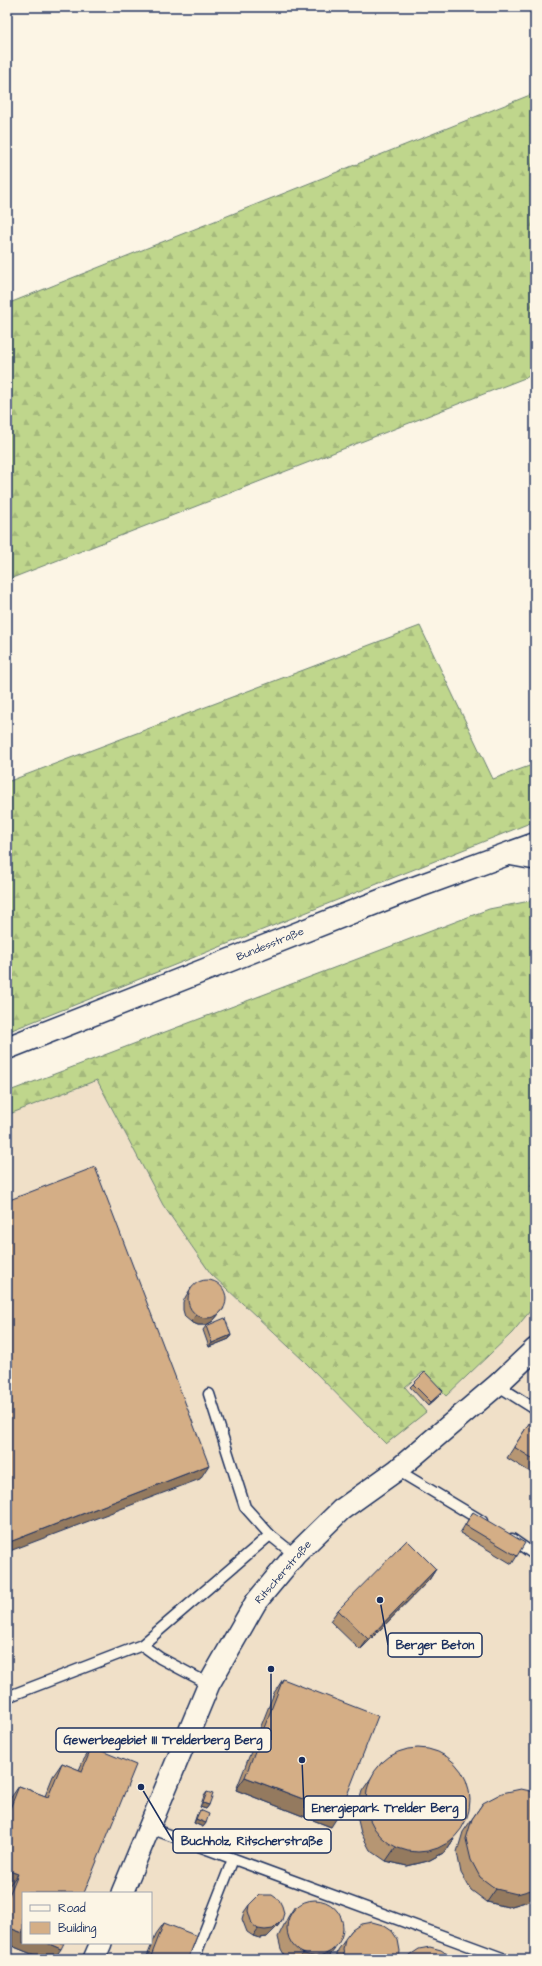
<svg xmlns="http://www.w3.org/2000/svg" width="542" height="1966" viewBox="0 0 542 1966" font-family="'Architects Daughter',sans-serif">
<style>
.built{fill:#f0e0c8;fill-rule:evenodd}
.forest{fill:url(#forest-firs);stroke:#6d8275}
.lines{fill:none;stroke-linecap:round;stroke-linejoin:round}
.service-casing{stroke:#1b2f5e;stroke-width:13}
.minor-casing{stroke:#1b2f5e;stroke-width:24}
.primary-casing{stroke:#1b2f5e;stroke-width:25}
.service{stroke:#fcf5e5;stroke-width:10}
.minor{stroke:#fcf5e5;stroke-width:21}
.primary{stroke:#fcf5e5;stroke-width:22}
.wall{fill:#b69673;stroke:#1b2f5e}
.shaded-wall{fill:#947a5e;stroke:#1b2f5e}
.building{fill:#d4ae86;stroke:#1b2f5e}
.labels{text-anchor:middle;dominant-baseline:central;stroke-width:3.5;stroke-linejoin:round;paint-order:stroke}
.street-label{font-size:11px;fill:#1b2f5e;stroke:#fcf5e5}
.leader{fill:none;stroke:#1b2f5e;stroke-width:1.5}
.callout-dot{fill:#1b2f5e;stroke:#fcf5e5;stroke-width:1.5}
.callout{fill:#fcf5e5;stroke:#1b2f5e;stroke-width:1.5}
.callout-label{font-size:12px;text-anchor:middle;font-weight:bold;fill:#1b2f5e}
</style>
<defs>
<pattern id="forest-firs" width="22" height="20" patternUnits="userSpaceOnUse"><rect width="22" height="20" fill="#bfd68c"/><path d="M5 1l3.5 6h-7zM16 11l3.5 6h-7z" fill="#a4b87b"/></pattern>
</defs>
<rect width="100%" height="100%" fill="#fcf5e5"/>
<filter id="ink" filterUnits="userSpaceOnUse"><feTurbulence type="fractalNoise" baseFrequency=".025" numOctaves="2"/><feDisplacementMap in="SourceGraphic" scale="8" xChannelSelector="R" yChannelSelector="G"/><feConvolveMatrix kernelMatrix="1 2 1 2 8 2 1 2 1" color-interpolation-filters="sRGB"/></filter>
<g filter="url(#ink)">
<path class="built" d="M97 1080 163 1205 211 1274 304 1361 386 1444 404 1387 423 1372 446 1396 512 1333 535 1305V1959H7V1115ZM23 1893H151V1943H23Z"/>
<g class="forest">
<polygon points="535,93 535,374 7,580 7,304"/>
<polygon points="420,626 493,779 535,764 535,821 7,1032 7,782"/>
<polygon points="535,900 535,1305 512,1333 446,1396 423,1372 405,1387 426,1412 386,1444 304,1361 211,1274 163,1205 97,1080 7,1115 7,1092 489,909"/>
</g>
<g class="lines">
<defs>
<g id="service">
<polyline points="497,1385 535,1409"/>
<polyline points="209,1394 245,1507 270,1535 295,1555"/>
<polyline points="397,1470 482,1521"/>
<polyline points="512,1539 535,1555"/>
<polyline points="142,1645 160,1658 209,1684"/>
<polyline points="7,1697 142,1645 270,1535"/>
<polyline points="150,1828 505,1959"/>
<polyline points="194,1959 233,1859"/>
</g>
<g id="minor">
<polyline points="508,854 535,859"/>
<polyline points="122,1893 209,1684 256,1602 295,1555 341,1510 397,1470 497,1385 535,1349"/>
<polyline points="94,1959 101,1943"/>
</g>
<polyline id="primary" points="7,1048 403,892 535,844"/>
</defs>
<use href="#service" class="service-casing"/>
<use href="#minor" class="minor-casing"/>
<use href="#primary" class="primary-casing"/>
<use href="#service" class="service"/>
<use href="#minor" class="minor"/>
<use href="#primary" class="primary"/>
</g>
<g class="wall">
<polygon points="191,1288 224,1308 213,1321 206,1325 198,1325 191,1322 185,1317 183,1310 183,1302 186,1296"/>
<polygon points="206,1326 231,1335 229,1339 209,1347 203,1330"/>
<polygon points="413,1384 443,1391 440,1395 428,1406 410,1387"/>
<polygon points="535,1414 535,1475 507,1458"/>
<polygon points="473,1512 517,1556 512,1564 460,1533"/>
<polygon points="436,1569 429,1580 360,1650 330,1621 338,1610"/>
<polygon points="283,1679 331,1827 236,1790 274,1693"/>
<polygon points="92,1747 54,1959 44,1959 7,1944 7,1890 8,1887 7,1887 7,1806 10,1799 19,1786 45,1796 53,1776 62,1763 79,1770 83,1761"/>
<polygon points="382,1762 454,1839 445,1852 428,1861 407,1866 386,1861 370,1850 361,1833 356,1812 362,1791"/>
<polygon points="207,1792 209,1805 206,1809 200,1807 204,1796"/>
<polygon points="483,1803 529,1901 508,1907 487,1902 471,1890 461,1873 457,1852 463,1832"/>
<polygon points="200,1810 206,1823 203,1827 194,1823 197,1814"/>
<polygon points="249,1905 282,1920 277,1927 267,1937 260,1938 253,1936 247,1932 242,1919 244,1912"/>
<polygon points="295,1906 327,1959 288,1959 286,1958 281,1949 278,1937 288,1917"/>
<polygon points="164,1923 188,1959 146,1959 156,1934"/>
<polygon points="352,1930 399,1959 336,1959 338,1950"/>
</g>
<g class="shaded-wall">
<polygon points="224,1308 213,1321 206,1325 198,1325 191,1322 196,1315"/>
<polygon points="231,1335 229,1339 209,1347 212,1343"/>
<polygon points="443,1391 440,1395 428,1406 431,1402"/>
<polygon points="209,1465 200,1479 7,1552 7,1543"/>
<polygon points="436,1569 429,1580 360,1650 368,1639"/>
<polygon points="245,1777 340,1813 331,1827 236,1790"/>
<polygon points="203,1803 209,1805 206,1809 200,1807"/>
<polygon points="196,1819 206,1823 203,1827 194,1823"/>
<polygon points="454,1839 445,1852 428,1861 407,1866 386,1861 395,1848"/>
<polygon points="7,1870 18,1874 8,1887 7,1887"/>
<polygon points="496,1889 535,1889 535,1898 529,1901 508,1907 487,1902"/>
<polygon points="282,1920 277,1927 267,1937 260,1938 253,1936 258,1929"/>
<polygon points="7,1927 23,1933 23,1943 47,1943 61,1949 54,1959 44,1959 7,1944"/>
<polygon points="335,1949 327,1959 298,1959 302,1954"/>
</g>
<g class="building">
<polygon points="95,1167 209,1465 7,1543 7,1201"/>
<circle cx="207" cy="1299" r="19"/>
<polygon points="225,1318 231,1335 212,1343 206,1326"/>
<polygon points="425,1372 443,1391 431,1402 413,1384"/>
<polygon points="535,1414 535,1460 514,1447"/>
<polygon points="473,1512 525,1543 517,1556 465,1525"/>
<polygon points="407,1540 436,1569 368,1639 338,1610"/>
<polygon points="283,1679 378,1716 340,1813 245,1777"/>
<polygon points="92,1747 136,1765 84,1893 23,1893 23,1933 7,1927 7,1900 18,1874 7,1870 7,1816 19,1786 48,1797 62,1763 82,1771"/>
<circle cx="418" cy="1800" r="52"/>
<polygon points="521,1789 535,1792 535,1889 517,1894 496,1889 480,1877 471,1860 466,1839 472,1819 483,1803 502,1793"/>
<polygon points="207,1792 213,1794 209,1805 203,1803"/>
<polygon points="200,1810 209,1814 206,1823 196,1819"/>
<polygon points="259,1895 272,1895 279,1900 282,1906 284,1913 282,1920 273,1929 265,1930 258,1929 252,1924 248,1911 249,1905"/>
<circle cx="315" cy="1928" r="28"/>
<polygon points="372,1922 383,1925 392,1931 398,1940 400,1951 399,1959 345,1959 343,1950 345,1939 352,1930 361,1924"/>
<polygon points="164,1923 197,1936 188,1959 150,1959"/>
<polygon points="47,1943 64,1943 61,1949"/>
<polygon points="430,1947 441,1950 450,1956 452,1959 407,1959 410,1955 419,1949"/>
</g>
</g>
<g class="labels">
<g class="street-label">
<text transform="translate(270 944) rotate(-22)">Bundesstraße</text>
<text transform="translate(283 1572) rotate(-49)">Ritscherstraße</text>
</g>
</g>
<path class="leader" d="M380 1600L388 1645M271 1669L271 1740M302 1760L304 1808M141 1787L173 1841"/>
<g class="callout-dot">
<circle cx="380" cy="1600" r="4"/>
<circle cx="271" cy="1669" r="4"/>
<circle cx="302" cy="1760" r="4"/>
<circle cx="141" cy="1787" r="4"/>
</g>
<g class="callout">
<rect x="388" y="1633" width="94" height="24" rx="4"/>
<rect x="56" y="1728" width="215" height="24" rx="4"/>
<rect x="304" y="1796" width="162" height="24" rx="4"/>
<rect x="173" y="1829" width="158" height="24" rx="4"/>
</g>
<g class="callout-label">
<text x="435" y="1649">Berger Beton</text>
<text x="163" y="1744">Gewerbegebiet III Trelderberg Berg</text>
<text x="385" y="1812">Energiepark Trelder Berg</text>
<text x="252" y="1845">Buchholz, Ritscherstraße</text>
</g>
<rect width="542" height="1966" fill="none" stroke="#fcf5e5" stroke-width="24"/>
<rect x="12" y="12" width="518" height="1942" fill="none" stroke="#1b2f5e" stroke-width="1.5" filter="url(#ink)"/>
<rect x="22" y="1892" width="130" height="52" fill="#fcf5e5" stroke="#a2a6af"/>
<rect x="30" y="1905" width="20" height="6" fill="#fcf5e5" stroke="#a2a6af"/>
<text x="58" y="1912" font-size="12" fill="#1b2f5e">Road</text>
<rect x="30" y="1922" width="20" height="12" fill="#d4ae86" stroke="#a2a6af"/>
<text x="58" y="1932" font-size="12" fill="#1b2f5e">Building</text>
</svg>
